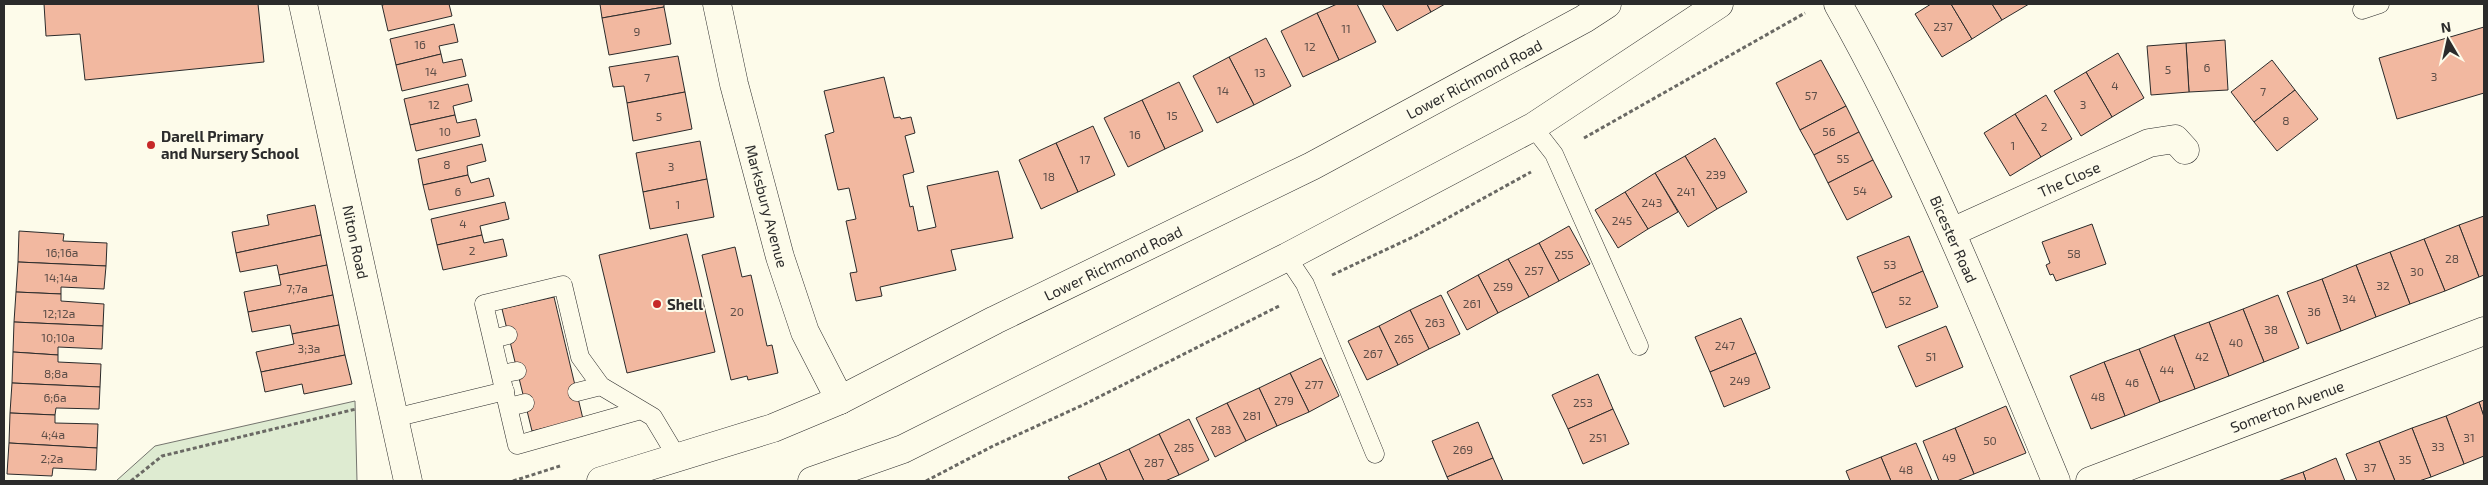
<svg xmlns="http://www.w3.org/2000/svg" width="2488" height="485" viewBox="0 0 2488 485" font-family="'Exo 2',sans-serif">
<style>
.green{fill:#deebd1;stroke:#74746e}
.building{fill:#f2b8a0;stroke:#2b2b2b}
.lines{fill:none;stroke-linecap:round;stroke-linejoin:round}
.lane-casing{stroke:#2b2b2b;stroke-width:19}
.street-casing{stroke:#2b2b2b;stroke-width:29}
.highway-casing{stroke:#2b2b2b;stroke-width:29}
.path{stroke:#6a6964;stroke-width:3;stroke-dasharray:4 2.5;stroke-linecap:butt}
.lane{stroke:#fdfbea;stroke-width:18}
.street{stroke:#fdfbea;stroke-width:28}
.highway{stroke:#fdfbea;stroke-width:28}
.poi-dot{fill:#c62828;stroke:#fdfbea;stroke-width:2}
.labels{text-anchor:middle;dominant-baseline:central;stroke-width:4;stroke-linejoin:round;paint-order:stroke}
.number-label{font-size:12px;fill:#5d4e48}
.street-label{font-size:15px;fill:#2b2b2b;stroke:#fdfbea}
.poi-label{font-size:15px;font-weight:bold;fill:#2b2b2b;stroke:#fdfbea;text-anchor:start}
</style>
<rect width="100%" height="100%" fill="#fdfbea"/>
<polygon class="green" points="355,401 357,481 116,481 155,446"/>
<g class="building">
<polygon points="44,4 258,4 264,62 85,80 80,34 46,36"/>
<polygon points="387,4 449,4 452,16 388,31 382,5"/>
<polygon points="600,4 664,4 664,7 602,18"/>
<polygon points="1337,4 1357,4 1376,42 1339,60 1317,13"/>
<polygon points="1382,4 1427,4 1431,12 1397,31"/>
<polygon points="1427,4 1445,4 1431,12"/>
<polygon points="1931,4 1951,4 1972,39 1942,57 1915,14"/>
<polygon points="1951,4 1992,4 2002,20 1972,39"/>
<polygon points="1992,4 2029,4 2002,20"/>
<polygon points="664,7 671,44 609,55 602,18"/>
<polygon points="1317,13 1339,60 1303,77 1281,31"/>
<polygon points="454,24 458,42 439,46 441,54 396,65 390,39"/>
<polygon points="2484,27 2484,93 2397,119 2379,58"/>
<polygon points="1266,38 1291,86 1254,105 1229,57"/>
<polygon points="2225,40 2228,90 2189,92 2186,43"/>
<polygon points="2186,43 2189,92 2151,95 2147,46"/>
<polygon points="2118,53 2144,98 2112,117 2086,72"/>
<polygon points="441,54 443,63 462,59 466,76 402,91 396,65"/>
<polygon points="678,56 685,92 627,103 624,86 613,87 609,67"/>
<polygon points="1229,57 1254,105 1217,123 1193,76"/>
<polygon points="1821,60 1846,106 1800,130 1776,83"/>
<polygon points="2272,60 2295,90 2254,122 2231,92"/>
<polygon points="2086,72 2112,117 2081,136 2054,91"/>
<polygon points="884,77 894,118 900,117 901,119 911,117 915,133 905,136 914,172 903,175 910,207 913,206 918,231 936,227 927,186 998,171 1013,238 951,250 956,270 880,287 882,296 856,301 850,273 857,272 846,221 856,219 849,188 838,190 825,135 834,132 824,91"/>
<polygon points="1179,82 1203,131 1165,149 1142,100"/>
<polygon points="468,84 472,101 453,106 455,115 410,125 404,99"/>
<polygon points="2295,90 2318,119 2277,151 2254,122"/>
<polygon points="685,92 692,129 633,141 627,103"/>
<polygon points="2046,95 2072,139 2041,157 2015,114"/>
<polygon points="1142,100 1165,149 1128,167 1104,118"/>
<polygon points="1846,106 1859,132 1814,155 1800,130"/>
<polygon points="2015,114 2041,157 2010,176 1984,133"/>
<polygon points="455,115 457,123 476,119 480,136 416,151 410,125"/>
<polygon points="1093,126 1115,175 1078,192 1056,143"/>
<polygon points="1859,132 1873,160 1828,183 1814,155"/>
<polygon points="1715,138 1747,192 1717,209 1685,156"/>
<polygon points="700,141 707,179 643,192 636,153"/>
<polygon points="1056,143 1078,192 1041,209 1019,160"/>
<polygon points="482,144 486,161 467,166 468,175 423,185 418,159"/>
<polygon points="1685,156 1717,209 1688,227 1655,173"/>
<polygon points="1873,160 1892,197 1847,220 1828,183"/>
<polygon points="1655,173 1678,212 1648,229 1625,192"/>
<polygon points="468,175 471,183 489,178 494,196 429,210 423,185"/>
<polygon points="707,179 714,217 650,229 643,192"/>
<polygon points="1625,192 1648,229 1618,248 1595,210"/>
<polygon points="505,202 509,219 480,226 482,235 437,245 431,219"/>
<polygon points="315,205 321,235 236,253 232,232 269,225 267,215"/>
<polygon points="2484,216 2484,275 2479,277 2459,225"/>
<polygon points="2092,224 2106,264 2056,281 2053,274 2050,275 2046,265 2050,263 2042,242"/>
<polygon points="2459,225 2479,277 2445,291 2424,239"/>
<polygon points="1569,226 1590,264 1559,281 1539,243"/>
<polygon points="19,231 64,234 63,241 107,243 106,266 18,262"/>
<polygon points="687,234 715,352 627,373 599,255"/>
<polygon points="321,235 327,265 279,275 277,265 240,272 236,253"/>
<polygon points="482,235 484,243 503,239 507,256 443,270 437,245"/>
<polygon points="1909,236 1923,271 1872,293 1857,257"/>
<polygon points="2424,239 2445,291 2410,304 2390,252"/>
<polygon points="1539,243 1559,281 1529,297 1508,259"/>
<polygon points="735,247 742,277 751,275 767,346 772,345 778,373 748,380 747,376 731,380 702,255"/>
<polygon points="2390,252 2410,304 2376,317 2356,265"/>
<polygon points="1508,259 1529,297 1498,313 1478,275"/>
<polygon points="18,262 106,266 104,289 61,287 61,294 16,292"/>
<polygon points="327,265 333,295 248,312 244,292 281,285 279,275"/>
<polygon points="2356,265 2376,317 2341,331 2322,279"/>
<polygon points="1923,271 1938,307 1886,328 1872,293"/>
<polygon points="1478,275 1498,313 1467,330 1447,292"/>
<polygon points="2322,279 2341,331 2307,344 2287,292"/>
<polygon points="16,292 61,294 61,301 104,304 103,326 14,322"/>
<polygon points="333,295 339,325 292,334 290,325 252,332 248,312"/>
<polygon points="1441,295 1460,334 1429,349 1410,310"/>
<polygon points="2278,295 2299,348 2264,362 2243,309"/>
<polygon points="554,297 583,419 532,431 502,309"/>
<polygon points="2243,309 2264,362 2229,376 2209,322"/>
<polygon points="1410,310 1429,349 1398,365 1379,326"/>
<polygon points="1741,318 1756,353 1710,372 1695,337"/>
<polygon points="14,322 103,326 102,349 58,347 58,355 13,352"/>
<polygon points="2209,322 2229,376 2195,389 2174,335"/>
<polygon points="339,325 345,355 261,372 256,352 294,344 292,334"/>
<polygon points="1379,326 1398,365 1367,380 1348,341"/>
<polygon points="1946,326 1963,367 1916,387 1898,346"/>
<polygon points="2174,335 2195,389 2160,402 2139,349"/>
<polygon points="2139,349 2160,402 2125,416 2104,362"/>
<polygon points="13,352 58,355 58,362 101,364 100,387 12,383"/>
<polygon points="1756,353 1770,388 1724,407 1710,372"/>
<polygon points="345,355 352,384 304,394 302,384 265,392 261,372"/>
<polygon points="1321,358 1339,396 1309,412 1290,373"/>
<polygon points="2104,362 2125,416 2091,429 2070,376"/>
<polygon points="1290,373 1309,412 1277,426 1259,388"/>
<polygon points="1598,374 1613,409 1568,429 1552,395"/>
<polygon points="12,383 100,387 99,409 56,408 55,415 10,413"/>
<polygon points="1259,388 1277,426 1246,441 1227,403"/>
<polygon points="2484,400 2484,417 2479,402"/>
<polygon points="2479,402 2484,417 2484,456 2464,464 2446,416"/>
<polygon points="1227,403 1246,441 1215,457 1196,418"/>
<polygon points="2006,406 2026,453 1974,474 1955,428"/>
<polygon points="1613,409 1629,444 1583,464 1568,429"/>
<polygon points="10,413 55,415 55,423 98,424 97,448 9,443"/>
<polygon points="2446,416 2464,464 2431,477 2412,428"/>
<polygon points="1189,419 1209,460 1179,475 1159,434"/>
<polygon points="1478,422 1493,458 1447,477 1432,441"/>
<polygon points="1955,428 1974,474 1957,481 1939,481 1923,441"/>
<polygon points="2412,428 2431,477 2419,481 2395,481 2379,441"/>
<polygon points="1159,434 1179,475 1165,481 1144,481 1129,449"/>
<polygon points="2379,441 2395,481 2357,481 2346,454"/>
<polygon points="9,443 97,448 96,470 53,468 52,476 7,474"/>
<polygon points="1916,443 1932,481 1891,481 1881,457"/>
<polygon points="1129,449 1144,481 1107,481 1099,463"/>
<polygon points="1881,457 1891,481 1850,481 1846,471"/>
<polygon points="1493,458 1503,481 1449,481 1447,477"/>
<polygon points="2336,458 2345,481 2306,481 2303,472"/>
<polygon points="1099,463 1107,481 1070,481 1068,477"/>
<polygon points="2303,472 2306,481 2278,481"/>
</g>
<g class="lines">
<defs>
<g id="lane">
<polyline points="2362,10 2380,4"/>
<polyline points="1533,127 1554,154 1639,346"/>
<polyline points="1287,257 1305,284 1375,454"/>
<polyline points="493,339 508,335"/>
<polyline points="501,374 517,371"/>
<polyline points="577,392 601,386"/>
<polyline points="509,407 525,403"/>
<polyline points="641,410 517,445 484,304 563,285 580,357 601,386 653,417 677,457"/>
<polyline points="394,418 505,391"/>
</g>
<g id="street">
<polyline points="303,4 408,481"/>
<polyline points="717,4 734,84 780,257 805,332 840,400"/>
<path d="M1838 4C1924 156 1989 320 2056 481"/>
<polyline points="1952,232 2149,143 2175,139 2185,150"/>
<polyline points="2090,481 2484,331"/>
</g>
<g id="highway">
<polyline points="601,481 773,428 840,400 995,320 1312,166 1584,19 1607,4"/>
<polyline points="812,481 903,449 1287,257 1533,127 1719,4"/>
</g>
</defs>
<use href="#lane" class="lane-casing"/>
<use href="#street" class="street-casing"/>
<use href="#highway" class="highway-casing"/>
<g class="path">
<polyline points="1584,138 1805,13"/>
<polyline points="1332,275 1415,236 1531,172"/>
<polyline points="131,481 162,456 356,409"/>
<polyline points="513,481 560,466"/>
<polyline points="926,481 993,446 1085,404 1281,305"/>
</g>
<use href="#lane" class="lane"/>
<use href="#street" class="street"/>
<use href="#highway" class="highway"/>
</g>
<g class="poi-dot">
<circle cx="151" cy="145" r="5"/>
<circle cx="657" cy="304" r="5"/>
</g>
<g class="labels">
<g class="number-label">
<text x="1943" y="26">237</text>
<text x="1346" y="28">11</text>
<text x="637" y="31">9</text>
<text x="420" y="44">16</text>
<text x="1310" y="46">12</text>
<text x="2207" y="67">6</text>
<text x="2168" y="69">5</text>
<text x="431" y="71">14</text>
<text x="1260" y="72">13</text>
<text x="2434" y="76">3</text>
<text x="647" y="77">7</text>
<text x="2115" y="85">4</text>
<text x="1223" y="90">14</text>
<text x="2263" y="91">7</text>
<text x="1811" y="95">57</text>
<text x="434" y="104">12</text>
<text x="2083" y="104">3</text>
<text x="1172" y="115">15</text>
<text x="659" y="116">5</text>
<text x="2286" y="120">8</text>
<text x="2044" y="126">2</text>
<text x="445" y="131">10</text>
<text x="1829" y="131">56</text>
<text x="1135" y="134">16</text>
<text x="2013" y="145">1</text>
<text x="1843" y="158">55</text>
<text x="1085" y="159">17</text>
<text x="447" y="164">8</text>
<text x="671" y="166">3</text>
<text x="1716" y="174">239</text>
<text x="1049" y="176">18</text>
<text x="1860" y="190">54</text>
<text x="458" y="191">6</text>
<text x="1686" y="191">241</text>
<text x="1652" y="202">243</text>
<text x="678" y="204">1</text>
<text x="1622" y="220">245</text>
<text x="463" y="223">4</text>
<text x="472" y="250">2</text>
<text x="62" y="252">16;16a</text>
<text x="2074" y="253">58</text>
<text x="1564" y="254">255</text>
<text x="2452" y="258">28</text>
<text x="1890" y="264">53</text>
<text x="1534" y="270">257</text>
<text x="2417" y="271">30</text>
<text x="61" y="277">14;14a</text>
<text x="2383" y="285">32</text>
<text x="1503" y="286">259</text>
<text x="297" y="288">7;7a</text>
<text x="2349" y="298">34</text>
<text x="1905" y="300">52</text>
<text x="1472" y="303">261</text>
<text x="737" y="311">20</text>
<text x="2314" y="311">36</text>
<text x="59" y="313">12;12a</text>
<text x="1435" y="322">263</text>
<text x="2271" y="329">38</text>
<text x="58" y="337">10;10a</text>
<text x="1404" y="338">265</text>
<text x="2236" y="342">40</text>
<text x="1725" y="345">247</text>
<text x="309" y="348">3;3a</text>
<text x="1373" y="353">267</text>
<text x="1931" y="356">51</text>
<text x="2202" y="356">42</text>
<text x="2167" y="369">44</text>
<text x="56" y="373">8;8a</text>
<text x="1740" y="380">249</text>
<text x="2132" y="382">46</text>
<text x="1314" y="384">277</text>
<text x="2098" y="396">48</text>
<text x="55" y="397">6;6a</text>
<text x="1284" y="400">279</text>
<text x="1583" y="402">253</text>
<text x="1252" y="415">281</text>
<text x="1221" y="429">283</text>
<text x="53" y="434">4;4a</text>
<text x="1598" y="437">251</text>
<text x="2469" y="437">31</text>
<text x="1990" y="440">50</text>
<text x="2438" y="446">33</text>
<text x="1184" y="447">285</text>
<text x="1463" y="449">269</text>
<text x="1949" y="457">49</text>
<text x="52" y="458">2;2a</text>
<text x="2405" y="459">35</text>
<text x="1154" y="462">287</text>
<text x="2370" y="467">37</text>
<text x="1906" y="469">48</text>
</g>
<g class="street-label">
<text transform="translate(1474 79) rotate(-28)">Lower Richmond Road</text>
<text transform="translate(2069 179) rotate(-24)">The Close</text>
<text transform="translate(767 206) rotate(75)">Marksbury Avenue</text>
<text transform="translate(1954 239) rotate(66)">Bicester Road</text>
<text transform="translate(356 242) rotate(78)">Niton Road</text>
<text transform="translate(1113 263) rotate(-26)">Lower Richmond Road</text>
<text transform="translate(2287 406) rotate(-21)">Somerton Avenue</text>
</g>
<g class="poi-label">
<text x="161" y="136">Darell Primary<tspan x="161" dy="17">and Nursery School</tspan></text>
<text x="667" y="304">Shell</text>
</g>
</g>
<rect width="2488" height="485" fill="none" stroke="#2b2b2b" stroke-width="10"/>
<g transform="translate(2448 40) rotate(351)" stroke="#fdfbea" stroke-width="4" paint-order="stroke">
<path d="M0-4L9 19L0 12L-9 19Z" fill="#2b2b2b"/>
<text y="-8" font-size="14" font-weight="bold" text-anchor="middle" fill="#2b2b2b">N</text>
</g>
</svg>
